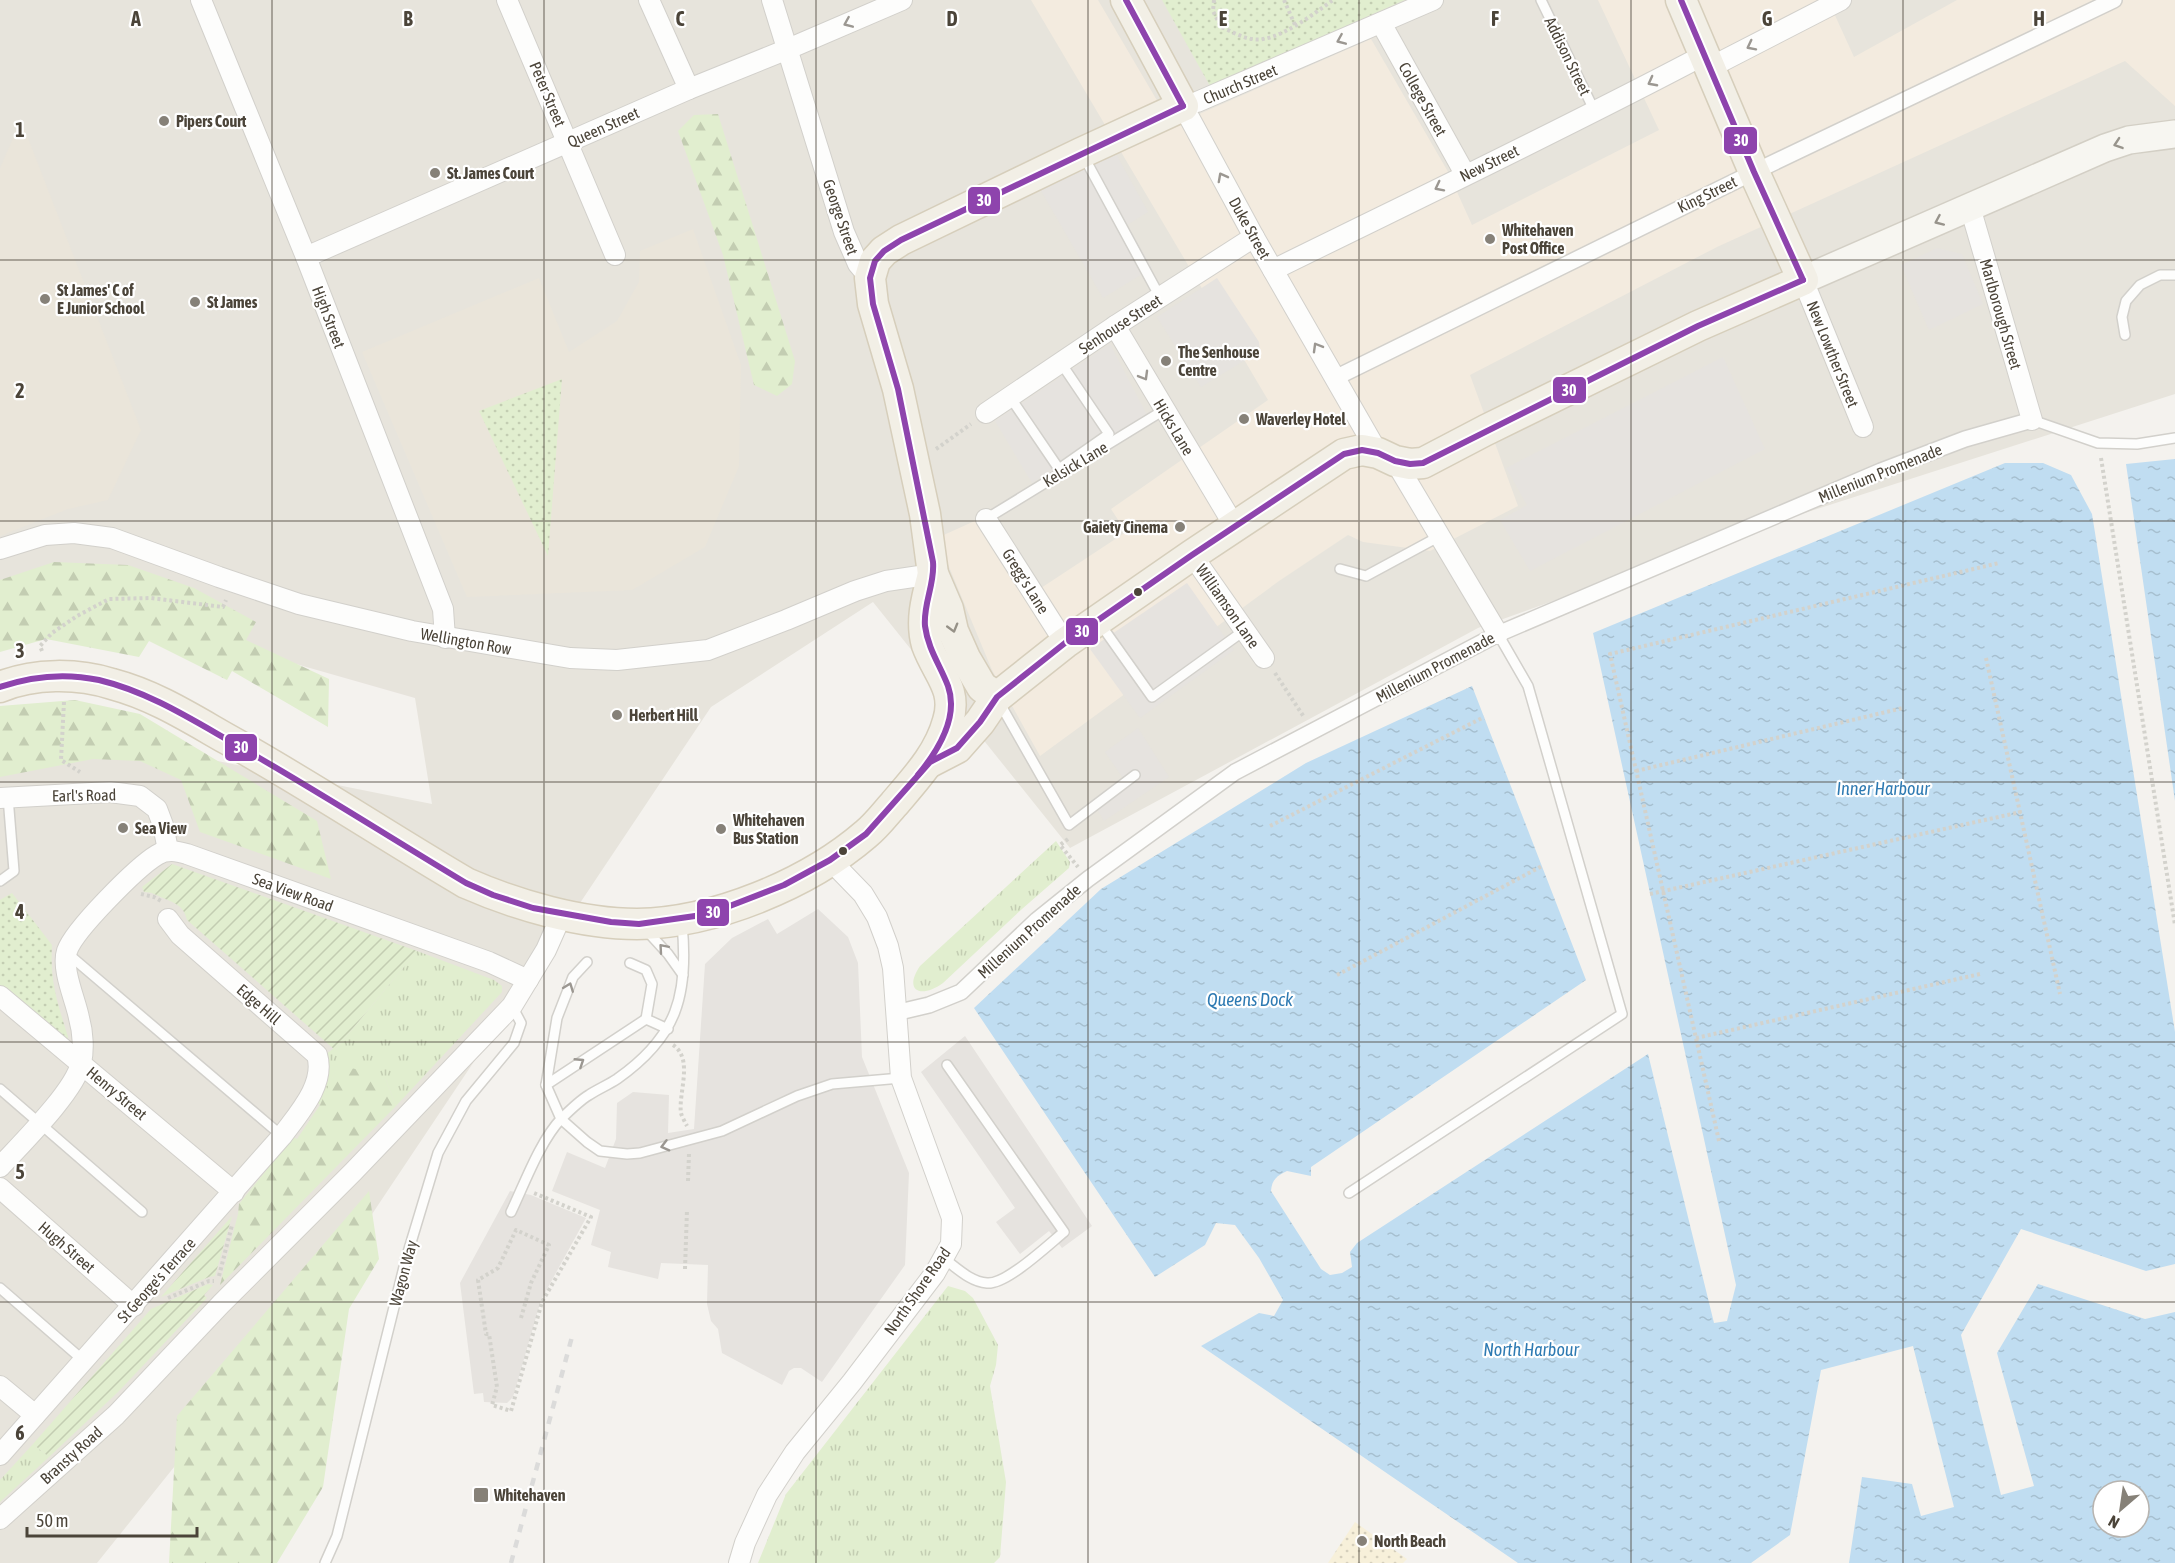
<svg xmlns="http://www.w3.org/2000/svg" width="2175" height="1563" viewBox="0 0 2175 1563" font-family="'Asap Condensed',sans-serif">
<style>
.residential{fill:#e7e4dc}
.commercial{fill:#f3ebdf}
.education{fill:#eae5da}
.grass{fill:url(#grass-tufts)}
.forest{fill:url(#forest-firs)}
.sand{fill:url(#sand-dots)}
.park{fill:url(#park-dots)}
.garden{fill:url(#garden-furrows)}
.parking{fill:#e6e3df}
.water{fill:url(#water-ripples);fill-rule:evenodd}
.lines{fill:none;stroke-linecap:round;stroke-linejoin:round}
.service-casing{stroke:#d2d0cb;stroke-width:12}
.pedestrian-casing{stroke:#d2d0cb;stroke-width:18}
.minor-casing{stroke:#d2d0cb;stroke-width:22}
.secondary-casing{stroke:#d3cfc5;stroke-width:30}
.primary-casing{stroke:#d6cebb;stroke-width:33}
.path{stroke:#d3d2cc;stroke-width:4;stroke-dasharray:3 3;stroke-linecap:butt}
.service{stroke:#fdfdfc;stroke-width:9}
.pedestrian{stroke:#fdfdfc;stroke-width:15}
.minor{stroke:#fdfdfc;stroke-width:20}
.secondary{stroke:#f7f6f1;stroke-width:27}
.primary{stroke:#f2efe6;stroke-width:30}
.rail{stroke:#dbdbda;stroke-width:4.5;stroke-dasharray:8 8;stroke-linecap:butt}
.bus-1-casing{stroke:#fff;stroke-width:10}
.bus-1{stroke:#8e44ad;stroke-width:6}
.oneway{stroke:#9b9791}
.oneway2{stroke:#98948c}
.oneway3{stroke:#969187}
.grid{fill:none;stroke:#4b4439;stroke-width:1.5;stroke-opacity:0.55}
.poi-dot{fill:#868178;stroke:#fff;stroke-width:2}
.bus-dot{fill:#4b4439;stroke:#fff;stroke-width:2}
.labels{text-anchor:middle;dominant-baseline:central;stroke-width:4.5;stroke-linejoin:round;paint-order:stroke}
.street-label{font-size:16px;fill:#4b4439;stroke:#fff}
.poi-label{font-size:16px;font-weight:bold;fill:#4b4439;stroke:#fff;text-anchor:start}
.water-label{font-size:18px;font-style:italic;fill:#2e7ab2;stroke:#fff}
.grid-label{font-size:20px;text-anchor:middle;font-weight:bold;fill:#4b4439;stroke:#fff;stroke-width:4.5;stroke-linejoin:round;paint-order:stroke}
.line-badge{stroke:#fff;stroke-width:2}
.badge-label{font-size:16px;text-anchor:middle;font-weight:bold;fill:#fff}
</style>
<defs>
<pattern id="grass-tufts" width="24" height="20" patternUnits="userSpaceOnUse" patternTransform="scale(1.5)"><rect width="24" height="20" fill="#e1eecf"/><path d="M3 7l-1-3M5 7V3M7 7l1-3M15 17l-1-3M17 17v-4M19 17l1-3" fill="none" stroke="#c3cdb2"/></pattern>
<pattern id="forest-firs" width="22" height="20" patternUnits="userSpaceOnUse" patternTransform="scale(1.5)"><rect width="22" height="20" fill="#e1eecf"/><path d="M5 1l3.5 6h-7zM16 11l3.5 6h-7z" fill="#c3cdb2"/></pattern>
<pattern id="sand-dots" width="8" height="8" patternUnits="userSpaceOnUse" patternTransform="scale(1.5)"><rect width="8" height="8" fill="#f7f0da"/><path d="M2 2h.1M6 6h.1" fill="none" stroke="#d5cfbc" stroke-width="1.8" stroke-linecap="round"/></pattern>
<pattern id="park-dots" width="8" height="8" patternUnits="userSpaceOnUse" patternTransform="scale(1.5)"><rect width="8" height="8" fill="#e1eecf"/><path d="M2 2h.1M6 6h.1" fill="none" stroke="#c3cdb2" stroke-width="1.8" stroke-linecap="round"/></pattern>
<pattern id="garden-furrows" width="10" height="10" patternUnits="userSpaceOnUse" patternTransform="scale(1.5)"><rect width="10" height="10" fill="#e1eecf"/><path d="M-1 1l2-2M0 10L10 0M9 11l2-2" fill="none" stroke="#c3cdb2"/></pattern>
<pattern id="water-ripples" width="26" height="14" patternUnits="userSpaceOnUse" patternTransform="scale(1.5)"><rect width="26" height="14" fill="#c0ddf1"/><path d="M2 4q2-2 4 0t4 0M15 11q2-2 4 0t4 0" fill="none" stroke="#a6bfcf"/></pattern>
</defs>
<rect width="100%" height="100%" fill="#f4f2ee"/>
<polygon class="residential" points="0,0 2175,0 2175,394 1736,535 1478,628 1070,848 873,602 711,707 346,1253 97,1563 0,1563 0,770 63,730 432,804 415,698 15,584 0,590"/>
<polygon class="commercial" points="1031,0 1098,0 1172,126 1371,39 1447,170 1472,225 1659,130 1598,0 1828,0 1854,57 1957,0 2175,0 2175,106 2125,61 1717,247 1470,375 1518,506 1430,551 1363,542 1348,535 1279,581 1040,756 992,670 937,538 988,515 1038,590 1126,532 1111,509 1268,400"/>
<g class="education">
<polygon points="21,120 141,430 108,500 68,509 0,536 0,168"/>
<polygon points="693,229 741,365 739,466 705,547 632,590 467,597 362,352 539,278 569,352 617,321 639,282 640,251"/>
</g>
<g class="grass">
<path d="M1056 841 1070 862 1069 868 1022 909 943 983C921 999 903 991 920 966Z"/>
<polygon points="417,951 494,980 502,986 502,992 396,1106 386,1080 338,1066 320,1105 315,1101 325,1055 334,1048 336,1049"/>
<polygon points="948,1286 965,1291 973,1298 998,1345 996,1365 990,1386 1006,1482 1000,1557 994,1563 758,1563 786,1494"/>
<polygon points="33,1444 49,1457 0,1502 0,1480"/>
</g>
<g class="forest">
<polygon points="718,114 795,361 792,384 777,396 754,385 723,255 678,131 694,115"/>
<polygon points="54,562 128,565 194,588 256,622 246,640 329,679 328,727 232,671 227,680 149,641 139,657 46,639 0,652 0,580"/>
<polygon points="75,700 140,714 317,821 331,879 200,832 181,780 140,761 93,759 0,777 0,706"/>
<polygon points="338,1065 364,1071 386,1080 396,1106 220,1285 238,1214 239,1204 293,1137 297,1139 320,1105"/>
<polygon points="369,1191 379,1259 349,1309 323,1487 277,1563 169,1563 177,1416"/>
</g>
<polygon class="sand" points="1355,1522 1407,1559 1403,1563 1328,1563"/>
<g class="park">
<polygon points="1162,0 1405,0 1210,86"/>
<polygon points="562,379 548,556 479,411"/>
<path d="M12 893 52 945C50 983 57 1001 68 1037L67 1044 0 985V900Z"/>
</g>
<g class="garden">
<path d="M172 864 417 951 335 1050 187 920C184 906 175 903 163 898 156 895 152 892 144 892L142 887Z"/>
<polygon points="232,1216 215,1276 209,1277 161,1297"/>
<polygon points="208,1284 213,1285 204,1295 207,1298 118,1392 49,1457 33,1444 151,1309"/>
</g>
<g class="parking">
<polygon points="1116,154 1148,212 1127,225 1152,268 1103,298 1040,189"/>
<polygon points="1937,248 1962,254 1983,304 1929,330 1901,265"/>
<polygon points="1217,278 1259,342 1260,351 1201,387 1157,317"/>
<polygon points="1110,344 1147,415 1032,483 995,421"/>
<polygon points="1723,357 1765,449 1530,571 1500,520 1527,505 1506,468"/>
<polygon points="1187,583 1234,650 1140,718 1090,649"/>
<polygon points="1138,728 1169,777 1104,821 1092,800 1123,778 1105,752"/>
<polygon points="818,909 848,937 858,963 862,1057 909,1173 905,1265 822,1382 801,1368 794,1368 789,1371 782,1385 722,1353 718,1329 711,1321 707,1304 708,1265 661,1263 658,1279 608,1267 611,1252 591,1245 600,1210 552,1191 567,1152 605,1168 616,1139 617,1103 633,1092 669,1095 668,1133 694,1129 705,964 732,938 768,919 777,934"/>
<polygon points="965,1036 1092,1226 1062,1248 1049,1231 1020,1254 996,1222 1015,1208 921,1072"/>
<polygon points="510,1191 531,1195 586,1218 541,1300 513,1397 507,1403 484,1402 483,1393 474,1394 460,1283"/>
</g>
<g class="water">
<polygon points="2175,459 2175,801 2126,464"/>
<path d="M2005 463H2043L2071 475 2092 514 2175 1032V1264L2146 1271 2021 1229 1961 1335 2001 1495 2034 1486 1997 1353 2038 1284 2145 1319 2175 1312V1563H1849L1862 1477 1912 1484 1921 1516 1954 1507 1913 1346 1821 1370 1790 1535 1751 1563H1518L1201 1346 1259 1313 1274 1316 1283 1300 1259 1258 1235 1225 1216 1223 1205 1245 1155 1277 974 1008 1101 889 1306 763 1472 686 1586 980 1311 1167V1176L1287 1171C1277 1176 1272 1179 1271 1191L1321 1269 1330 1275 1342 1273 1352 1267 1350 1252 1357 1243 1648 1054 1714 1323 1727 1321 1736 1285 1593 633ZM2103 1491H2139V1527H2103Z"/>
</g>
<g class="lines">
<defs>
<g id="service">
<polyline points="1541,0 1595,112"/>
<polyline points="1084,157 1160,297"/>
<polyline points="2125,335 2122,317 2126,301 2140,285 2160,275 2175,275"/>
<polyline points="1010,397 1059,469 1109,434 1061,363"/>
<polyline points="2032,420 2098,443 2137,444 2175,438"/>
<polyline points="986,519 1164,410"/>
<polyline points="1340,569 1366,576 1440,536"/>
<polyline points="1101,625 1152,697 1245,630"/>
<polyline points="999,702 1069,825 1135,775"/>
<polyline points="0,881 14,871 8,797"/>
<polyline points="647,931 668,954 683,975"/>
<polyline points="67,953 282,1136"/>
<polyline points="630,963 646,970 652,984 646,1019"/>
<polyline points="668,1029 646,1019 546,1085 561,1119 587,1142 600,1151 627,1154 640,1153 722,1131 797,1096 832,1084 901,1078"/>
<polyline points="546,1085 557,1018 573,977 587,962"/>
<polyline points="0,1089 142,1212"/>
<polyline points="1349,1193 1622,1014 1528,686 1498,634"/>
<path d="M511 1212C524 1185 540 1141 561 1119 569 1111 579 1101 589 1095 598 1089 608 1085 617 1079 677 1037 689 995 682 924"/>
<path d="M943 1258C956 1267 970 1282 987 1283 1006 1285 1048 1245 1064 1232L947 1065"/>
<polyline points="0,1288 84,1361"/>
<polyline points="325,1563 337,1536 406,1259 438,1153 466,1101 514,1043 521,1023 512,1006"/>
</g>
<g id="pedestrian">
<polyline points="1335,378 1754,172 2114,0"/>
<polyline points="895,1013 929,1005 961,992 1037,920 1088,879 1235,772 1498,634 1881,471 1965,439 2032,420"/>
</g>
<g id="minor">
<polyline points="201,0 306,257 443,609 445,638"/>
<polyline points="507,0 615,255"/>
<polyline points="649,0 689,89"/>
<polyline points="772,0 844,232 858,264 870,278"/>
<polyline points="1381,23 1465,174"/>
<polyline points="1709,68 1841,0"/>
<polyline points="1970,207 2032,420"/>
<polyline points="306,257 689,89 788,49 902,0"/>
<path d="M1273 270C1417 199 1562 130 1704 55"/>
<polyline points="1803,280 1863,427"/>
<polyline points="1115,326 1235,527"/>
<polyline points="986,413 1115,326 1254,237"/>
<polyline points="1378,453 1254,237 1183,106 1197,102 1433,0"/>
<polyline points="1395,461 1498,634"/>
<polyline points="986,519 1065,643"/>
<polyline points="0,549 45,535 74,533 112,538 219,577 299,604 412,631 570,658 617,660 708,650 786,620 855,591 886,581 933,574"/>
<polyline points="1192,555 1264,658"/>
<polyline points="0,798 110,792 140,796 157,809 163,825 168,850"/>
<polyline points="0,996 234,1192"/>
<path d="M0 1167C21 1144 75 1091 81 1063 84 1050 83 1032 79 1018 76 1001 61 969 67 951 74 930 137 867 157 855 167 849 177 851 187 854L489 962 528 980"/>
<polyline points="0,1188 134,1306"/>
<polyline points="0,1386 35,1415"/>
<path d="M0 1455 282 1136C298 1114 326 1084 317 1055L180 935 168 919"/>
<polyline points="0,1519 116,1415 221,1304 353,1172 512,1006 546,950 562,914"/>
<polyline points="739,1563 745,1543 767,1495 795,1452 852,1382 935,1273 951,1244 952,1218 901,1078 893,968 888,946 877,917 863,894 830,860"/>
</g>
<polyline id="secondary" points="1803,280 2105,148 2129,140 2175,134"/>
<g id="primary">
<path d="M0 687C34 673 77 673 112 684 154 695 190 718 227 739 308 784 386 836 466 883 516 905 581 924 637 924 714 923 808 884 866 834 877 825 885 814 894 804 916 778 939 754 948 721 958 689 937 673 927 645 920 621 927 597 933 574"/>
<polyline points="997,697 982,687 965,658 953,631 948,609 933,574 925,514 898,389 873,304 870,278 875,261 884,251 901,240 1081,153 1183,106 1126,0"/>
<polyline points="930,762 957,748 980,722 997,697 1065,643 1192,555 1344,454 1362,450 1378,453 1395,461 1410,464 1423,463 1486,430 1698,326 1803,280 1754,172 1681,0"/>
</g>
</defs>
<use href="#service" class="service-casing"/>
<use href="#pedestrian" class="pedestrian-casing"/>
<use href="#minor" class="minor-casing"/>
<use href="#secondary" class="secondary-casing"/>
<use href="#primary" class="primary-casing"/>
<g class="path">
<path d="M1214 0 1213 11 1221 27C1231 31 1242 38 1252 39 1275 44 1315 13 1333 0"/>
<polyline points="1284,0 1295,25"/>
<polyline points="936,449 971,424"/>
<polyline points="2101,458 2175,925"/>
<polyline points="42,651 40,646 52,633 77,616 109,599 151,598 223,607 226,600"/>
<polyline points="1986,658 2060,994"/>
<polyline points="1275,673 1304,717"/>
<polyline points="64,702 61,760 80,772"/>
<polyline points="1636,771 1903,708"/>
<polyline points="1270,826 1484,717"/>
<polyline points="1068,839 1060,845 1078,867"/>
<polyline points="141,894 154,897 161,901"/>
<polyline points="1650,894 2021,812"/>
<polyline points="1337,975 1542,866"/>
<polyline points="1696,1038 1980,974"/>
<path d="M673 1045C694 1059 678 1093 681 1113 682 1117 685 1122 687 1126"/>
<polyline points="1719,1141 1610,654 1999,563"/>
<polyline points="688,1181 689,1154"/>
<polyline points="685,1269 687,1210"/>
<polyline points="219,1276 232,1225"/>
<polyline points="168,1298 209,1281 214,1281"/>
<polyline points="521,1318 531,1283 549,1245 516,1230 498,1268 478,1280 486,1334 489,1334 497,1387 492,1405 511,1411 542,1302 591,1217 534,1193"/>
</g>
<use href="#service" class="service"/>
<use href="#pedestrian" class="pedestrian"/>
<use href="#minor" class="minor"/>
<use href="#secondary" class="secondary"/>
<use href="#primary" class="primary"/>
<polyline class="rail" points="511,1563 573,1333"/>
<defs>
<g id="bus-1">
<polyline points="1126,0 1183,106"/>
<polyline points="1681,0 1754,172 1803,280"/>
<path d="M0 687C32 676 66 673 99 680 149 692 191 719 235 744 313 788 389 837 466 883L493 895 533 908 611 922 639 924 709 914 784 885 830 860 866 834 930 762 957 748 980 722 997 697 1065 643 1192 555 1344 454 1362 450 1378 453 1395 461 1410 464 1423 463 1698 326 1803 280"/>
<path d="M918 775C937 752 959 717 948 686 940 665 928 649 925 626 923 604 935 584 933 562L898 389 873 304 870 278 875 261 884 251 901 240 1183 106"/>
</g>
</defs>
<use href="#bus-1" class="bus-1-casing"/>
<use href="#bus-1" class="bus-1"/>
</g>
<defs><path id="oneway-chevron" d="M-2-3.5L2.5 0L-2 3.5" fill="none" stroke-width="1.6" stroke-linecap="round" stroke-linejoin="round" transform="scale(1.5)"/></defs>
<g class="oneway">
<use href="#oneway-chevron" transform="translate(848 23) rotate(157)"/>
<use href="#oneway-chevron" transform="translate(1341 40) rotate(157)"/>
<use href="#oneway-chevron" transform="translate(1751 46) rotate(153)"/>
<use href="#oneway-chevron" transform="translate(1652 82) rotate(152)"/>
<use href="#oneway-chevron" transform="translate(1222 177) rotate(-118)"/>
<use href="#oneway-chevron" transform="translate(1439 187) rotate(153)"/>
<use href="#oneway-chevron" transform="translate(1317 347) rotate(-120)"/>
<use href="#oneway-chevron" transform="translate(1144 376) rotate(60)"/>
<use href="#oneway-chevron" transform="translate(663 948) rotate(-131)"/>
<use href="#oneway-chevron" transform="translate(569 987) rotate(-69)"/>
<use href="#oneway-chevron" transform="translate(580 1062) rotate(-33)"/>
<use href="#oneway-chevron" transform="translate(665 1146) rotate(165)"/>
</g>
<g class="oneway2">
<use href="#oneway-chevron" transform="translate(2118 144) rotate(161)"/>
<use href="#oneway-chevron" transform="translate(1939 221) rotate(156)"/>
</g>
<use class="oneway3" href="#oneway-chevron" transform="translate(953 628) rotate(74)"/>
<path class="grid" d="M272 0V1563M544 0V1563M816 0V1563M1088 0V1563M1359 0V1563M1631 0V1563M1903 0V1563M0 260H2175M0 521H2175M0 782H2175M0 1042H2175M0 1302H2175"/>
<g class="poi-dot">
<circle cx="164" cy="121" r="6"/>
<circle cx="435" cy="173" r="6"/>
<circle cx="1490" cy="239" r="6"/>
<circle cx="45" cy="299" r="6"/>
<circle cx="195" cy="302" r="6"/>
<circle cx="1166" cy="361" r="6"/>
<circle cx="1244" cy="419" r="6"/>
<circle cx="1180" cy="527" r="6"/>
<circle cx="617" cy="715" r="6"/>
<circle cx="123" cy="828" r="6"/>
<circle cx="721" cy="829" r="6"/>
<rect x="473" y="1487" width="16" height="16" rx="3"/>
<circle cx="1362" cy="1541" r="6"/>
</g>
<g class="bus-dot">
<circle cx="1138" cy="592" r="5"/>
<circle cx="843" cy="851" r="5"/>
</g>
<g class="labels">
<g class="street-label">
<text transform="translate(1568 56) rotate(64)">Addison Street</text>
<text transform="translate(1240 84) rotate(-23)">Church Street</text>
<text transform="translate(548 94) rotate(67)">Peter Street</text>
<text transform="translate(1423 99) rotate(61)">College Street</text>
<text transform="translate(603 127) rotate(-24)">Queen Street</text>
<text transform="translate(1489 163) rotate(-26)">New Street</text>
<text transform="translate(1707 194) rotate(-26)">King Street</text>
<text transform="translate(841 217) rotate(71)">George Street</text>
<text transform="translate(1250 228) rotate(61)">Duke Street</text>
<text transform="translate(2001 314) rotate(74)">Marlborough Street</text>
<text transform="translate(329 317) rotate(69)">High Street</text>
<text transform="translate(1120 324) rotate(-33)">Senhouse Street</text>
<text transform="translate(1833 354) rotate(68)">New Lowther Street</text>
<text transform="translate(1174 427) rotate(59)">Hicks Lane</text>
<text transform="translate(1075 464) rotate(-31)">Kelsick Lane</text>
<text transform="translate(1880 473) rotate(-22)">Millenium Promenade</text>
<text transform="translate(1026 581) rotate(58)">Gregg's Lane</text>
<text transform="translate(1228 606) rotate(55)">Williamson Lane</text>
<text transform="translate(466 641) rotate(10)">Wellington Row</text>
<text transform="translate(1435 667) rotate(-28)">Millenium Promenade</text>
<text transform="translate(84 795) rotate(-1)">Earl's Road</text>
<text transform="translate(293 892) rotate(20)">Sea View Road</text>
<text transform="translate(1029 931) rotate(-42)">Millenium Promenade</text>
<text transform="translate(259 1004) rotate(41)">Edge Hill</text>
<text transform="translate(117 1093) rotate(40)">Henry Street</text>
<text transform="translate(67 1247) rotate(41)">Hugh Street</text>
<text transform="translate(403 1273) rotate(-75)">Wagon Way</text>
<text transform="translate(156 1280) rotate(-48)">St George's Terrace</text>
<text transform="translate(917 1291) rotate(-55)">North Shore Road</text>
<text transform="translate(71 1455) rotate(-42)">Bransty Road</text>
</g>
<g class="poi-label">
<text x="176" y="121">Pipers Court</text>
<text x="447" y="173">St. James Court</text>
<text x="1502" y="230">Whitehaven<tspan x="1502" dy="18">Post Office</tspan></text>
<text x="57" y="290">St James' C of<tspan x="57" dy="18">E Junior School</tspan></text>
<text x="207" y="302">St James</text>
<text x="1178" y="352">The Senhouse<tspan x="1178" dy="18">Centre</tspan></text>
<text x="1256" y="419">Waverley Hotel</text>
<text x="1168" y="527" text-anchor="end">Gaiety Cinema</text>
<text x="629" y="715">Herbert Hill</text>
<text x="733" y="820">Whitehaven<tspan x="733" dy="18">Bus Station</tspan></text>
<text x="135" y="828">Sea View</text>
<text x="494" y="1495">Whitehaven</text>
<text x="1374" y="1541">North Beach</text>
</g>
<g class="water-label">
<text x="1883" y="788">Inner Harbour</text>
<text x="1250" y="999">Queens Dock</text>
<text x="1531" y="1349">North Harbour</text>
</g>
</g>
<g class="grid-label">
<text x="136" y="26">A</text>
<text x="408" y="26">B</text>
<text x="680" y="26">C</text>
<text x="952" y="26">D</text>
<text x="1223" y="26">E</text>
<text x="1495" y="26">F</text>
<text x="1767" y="26">G</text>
<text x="2039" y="26">H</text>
<text x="20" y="137">1</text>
<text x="20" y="398">2</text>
<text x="20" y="658">3</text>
<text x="20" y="919">4</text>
<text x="20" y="1179">5</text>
<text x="20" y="1440">6</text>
</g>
<g class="line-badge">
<rect x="1723" y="126" width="35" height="29" rx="6" fill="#8e44ad"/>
<rect x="967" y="186" width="34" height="29" rx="6" fill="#8e44ad"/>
<rect x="1552" y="376" width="35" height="28" rx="6" fill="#8e44ad"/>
<rect x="1065" y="617" width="34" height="29" rx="6" fill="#8e44ad"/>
<rect x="224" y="733" width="34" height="29" rx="6" fill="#8e44ad"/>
<rect x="696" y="898" width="34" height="29" rx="6" fill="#8e44ad"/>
</g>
<g class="badge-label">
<text x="1741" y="146">30</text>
<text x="984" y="206">30</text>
<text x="1569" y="396">30</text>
<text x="1082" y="637">30</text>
<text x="241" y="753">30</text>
<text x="713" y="918">30</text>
</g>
<g transform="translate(2121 1509) rotate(209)"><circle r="28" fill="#ffffff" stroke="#b7b4b0" stroke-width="1.5"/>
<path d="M0-4.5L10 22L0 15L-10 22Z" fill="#868178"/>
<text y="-9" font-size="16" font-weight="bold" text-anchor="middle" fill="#4b4439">N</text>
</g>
<path d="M27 1527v9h170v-9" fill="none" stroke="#4b4439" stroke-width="3"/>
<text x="36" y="1527" font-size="18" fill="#4b4439" stroke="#ffffff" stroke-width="4.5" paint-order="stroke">50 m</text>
</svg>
